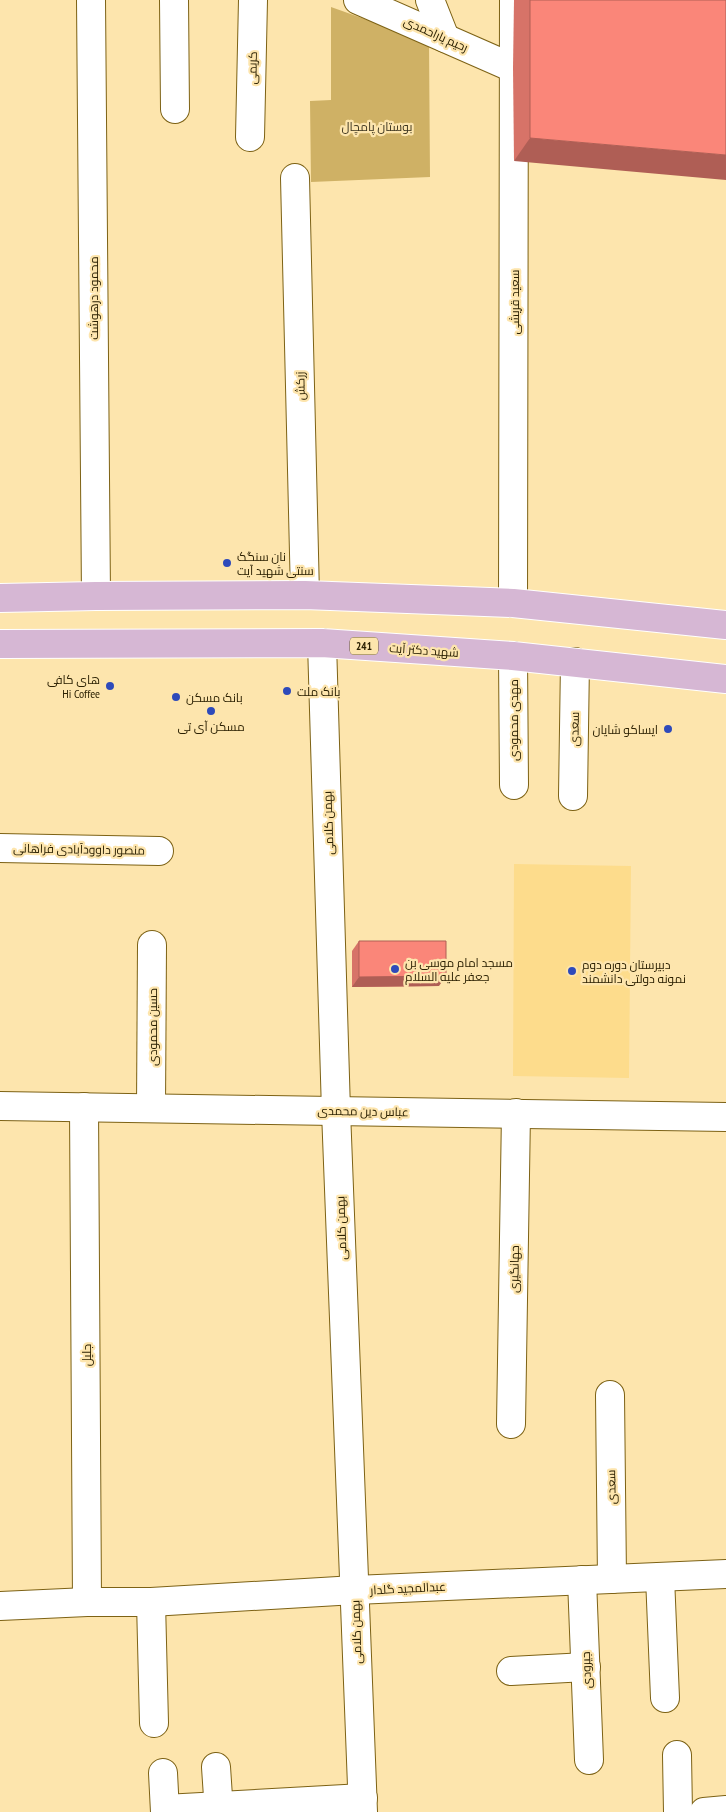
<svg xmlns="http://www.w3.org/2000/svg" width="726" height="1812" viewBox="0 0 726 1812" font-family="'PT Sans Narrow',Cairo,sans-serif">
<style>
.built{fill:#fddc8c}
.green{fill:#cfb165}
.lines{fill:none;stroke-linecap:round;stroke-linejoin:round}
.minor-casing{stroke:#7d6215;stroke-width:30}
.major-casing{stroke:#fff;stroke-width:30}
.minor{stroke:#fff;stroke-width:28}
.major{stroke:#d6b7d4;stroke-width:28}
.wall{fill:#d77368}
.shaded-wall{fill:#af5e55}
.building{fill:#fa8679;stroke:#af5e55}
.poi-dot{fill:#2e4aba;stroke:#fde5ad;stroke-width:2}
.labels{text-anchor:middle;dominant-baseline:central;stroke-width:4.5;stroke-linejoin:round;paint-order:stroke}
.shield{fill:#fde5ad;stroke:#6a5b35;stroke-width:1}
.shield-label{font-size:11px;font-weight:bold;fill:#2b2002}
.street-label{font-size:12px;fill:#2b2002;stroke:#fde5ad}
.park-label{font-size:12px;fill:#3b331e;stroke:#fde5ad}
.poi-label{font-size:12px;fill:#2b2002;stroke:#fde5ad;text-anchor:start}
</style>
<rect width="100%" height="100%" fill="#fde5ad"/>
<polygon class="built" points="514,864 631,866 629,1078 513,1076"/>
<polygon class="green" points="331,7 429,42 430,177 311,182 310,101 331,100"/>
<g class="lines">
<defs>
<g id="minor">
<polyline points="91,0 96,596"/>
<polyline points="174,0 175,109"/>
<polyline points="358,0 513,68 530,69"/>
<polyline points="430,0 445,38"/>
<polyline points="250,137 253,0"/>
<polyline points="295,178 305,595"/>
<polyline points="513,603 514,0"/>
<polyline points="322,643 336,1111 363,1812"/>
<polyline points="513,656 514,785"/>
<polyline points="573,796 575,662"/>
<polyline points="0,848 159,851"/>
<polyline points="0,1106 726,1117"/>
<polyline points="84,1107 87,1602"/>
<polyline points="151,1108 152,945"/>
<polyline points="610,1395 612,1579"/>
<polyline points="511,1424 516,1113"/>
<polyline points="660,1577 665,1698"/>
<polyline points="582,1580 589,1760"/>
<polyline points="151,1602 154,1723"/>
<polyline points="0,1606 87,1602 151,1602 355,1590 726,1574"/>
<polyline points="511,1671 586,1667"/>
<polyline points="677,1755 678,1812"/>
<polyline points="216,1767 219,1812"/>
<polyline points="163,1773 165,1812"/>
<polyline points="165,1809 363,1798"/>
<polyline points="704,1812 726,1810"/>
</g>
<g id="major">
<polyline points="0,598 96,596 305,595 513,603 726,625"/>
<polyline points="0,644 322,643 513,656 726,679"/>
</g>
</defs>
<use href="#minor" class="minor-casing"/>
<use href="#major" class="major-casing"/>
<use href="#minor" class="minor"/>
<use href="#major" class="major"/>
</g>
<g class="wall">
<polygon points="514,0 726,0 514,161 513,68"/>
<polygon points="359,941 439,986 352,987 352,951"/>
</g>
<g class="shaded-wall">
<polygon points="530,138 726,155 726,180 514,161"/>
<polygon points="446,976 439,986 352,987 359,977"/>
</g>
<g class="building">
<polygon points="530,0 726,0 726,155 530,138"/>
<polygon points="359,941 446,941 446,976 359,977"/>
</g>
<g class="poi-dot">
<circle cx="227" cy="563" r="5"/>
<circle cx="110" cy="686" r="5"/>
<circle cx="287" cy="691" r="5"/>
<circle cx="176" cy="697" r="5"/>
<circle cx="211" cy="711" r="5"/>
<circle cx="668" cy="729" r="5"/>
<circle cx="395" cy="969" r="5"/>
<circle cx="572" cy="971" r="5"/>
</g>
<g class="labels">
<rect class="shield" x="350" y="637.5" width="28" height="17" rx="4"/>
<g class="shield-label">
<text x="364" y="646">241</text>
</g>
<g class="street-label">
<text transform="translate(436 34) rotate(24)">رحیم یاراحمدی</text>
<text transform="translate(252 68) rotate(-89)">کریمی</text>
<text transform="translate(93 298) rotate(-90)">محمود درهوشت</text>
<text transform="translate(514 302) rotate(-90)">سعید قریشی</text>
<text transform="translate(300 386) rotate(-91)">زرکش</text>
<text transform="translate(424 650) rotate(4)">شهید دکتر آیت</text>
<text transform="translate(513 720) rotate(-90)">مهدی محمودی</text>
<text transform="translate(574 729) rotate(-89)">سعدی</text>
<text transform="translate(328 823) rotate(-92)">بهمن کلامی</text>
<text transform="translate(79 849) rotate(1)">منصور داوودآبادی فراهانی</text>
<text transform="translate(152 1027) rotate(-90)">حسین محمودی</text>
<text transform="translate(363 1111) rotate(1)">عباس دین محمدی</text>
<text transform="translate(341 1228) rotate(-92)">بهمن کلامی</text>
<text transform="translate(514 1269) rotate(-89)">جهانگیری</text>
<text transform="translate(86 1355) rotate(-90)">جلیل</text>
<text transform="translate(611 1487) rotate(-91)">سعدی</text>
<text transform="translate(408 1588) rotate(-3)">عبدالمجید گلدار</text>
<text transform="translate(356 1632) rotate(-92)">بهمن کلامی</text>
<text transform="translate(586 1670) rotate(-92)">جیرودی</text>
</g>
<g class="park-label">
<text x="377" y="126">بوستان پامچال</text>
</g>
<g class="poi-label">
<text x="237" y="556">نان سنگک<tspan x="237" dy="14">سنتی شهید آیت</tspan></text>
<text x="100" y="679" text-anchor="end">های کافی<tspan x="100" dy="14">Hi Coffee</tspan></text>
<text x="297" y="691">بانک ملت</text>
<text x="186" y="697">بانک مسکن</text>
<text x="211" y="726" text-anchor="middle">مسکن آی تی</text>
<text x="658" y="729" text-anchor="end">ایساکو شایان</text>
<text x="405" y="962">مسجد امام موسی بن<tspan x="405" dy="14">جعفر علیه السلام</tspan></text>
<text x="582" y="964">دبیرستان دوره دوم<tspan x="582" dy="14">نمونه دولتی دانشمند</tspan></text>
</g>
</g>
</svg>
